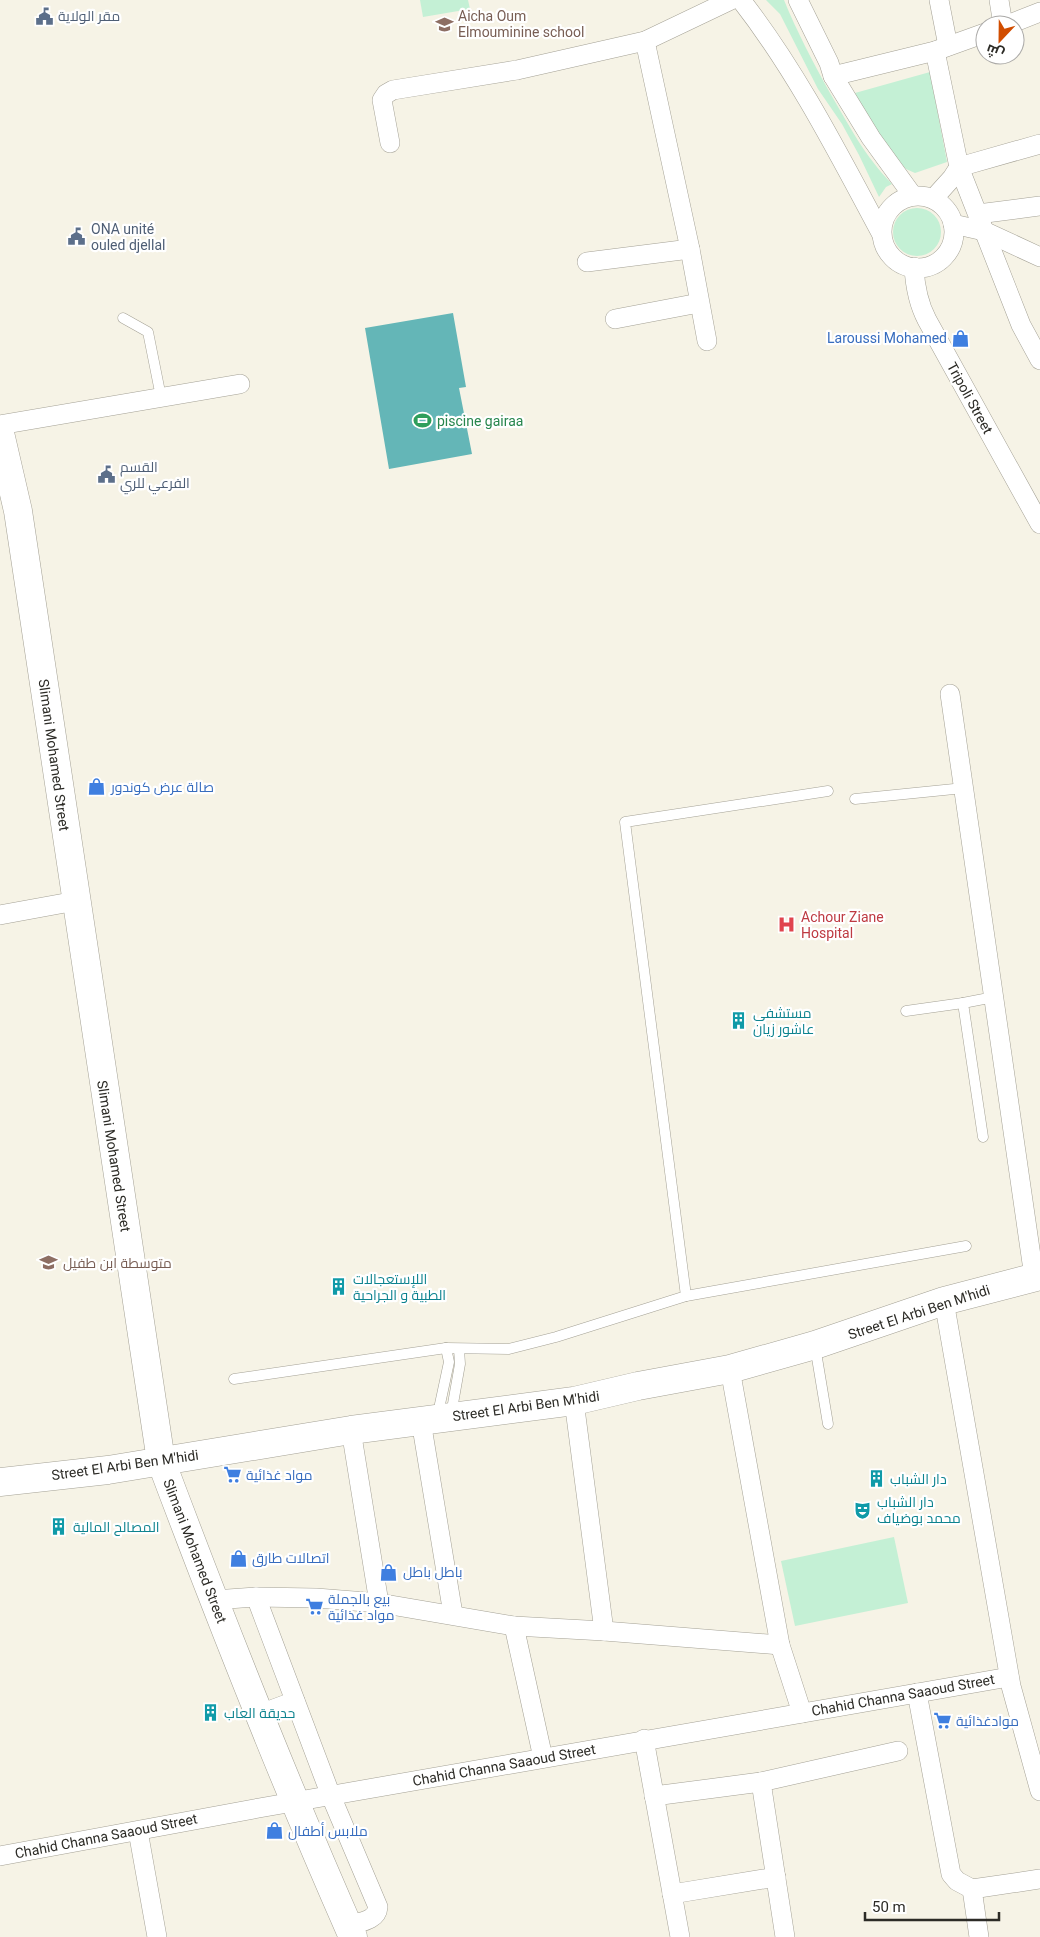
<svg xmlns="http://www.w3.org/2000/svg" width="1040" height="1937" viewBox="0 0 1040 1937" font-family="Roboto,Cairo,sans-serif">
<style>
.green{fill:#c4f0d5}
.water{fill:#64b6b7}
.lines{fill:none;stroke-linecap:round;stroke-linejoin:round}
.lane-casing{stroke:#a4a195;stroke-width:11}
.street-casing{stroke:#a4a195;stroke-width:20}
.secondary-casing{stroke:#a4a195;stroke-width:29}
.lane{stroke:#fff;stroke-width:10}
.street{stroke:#fff;stroke-width:19}
.secondary{stroke:#fff;stroke-width:28}
.labels{text-anchor:middle;dominant-baseline:central;stroke-width:4.5;stroke-linejoin:round;paint-order:stroke}
.service-label{font-size:14px;fill:#4e5e75;stroke:#fff;text-anchor:start}
.education-label{font-size:14px;fill:#785e54;stroke:#fff;text-anchor:start}
.shop-label{font-size:14px;fill:#366cbe;stroke:#fff;text-anchor:start}
.street-label{font-size:14px;fill:#2c2b26;stroke:#fff}
.leisure-label{font-size:14px;fill:#27864d;stroke:#fff;text-anchor:start}
.health-label{font-size:14px;fill:#be3a42;stroke:#fff;text-anchor:start}
.culture-label{font-size:14px;fill:#0d838f;stroke:#fff;text-anchor:start}
</style>
<rect width="100%" height="100%" fill="#f6f3e6"/>
<g class="green">
<polygon points="420,0 468,0 470,9 423,17"/>
<path d="M766 0H784C797 32 813 62 830 93 850 127 864 155 892 184L886 187 879 197 859 155 842 124 818 89 780 14Z"/>
<polygon points="930,72 947,162 915,173 906,169 873,131 855,93"/>
<circle cx="917" cy="232" r="24"/>
<polygon points="894,1537 908,1603 795,1626 781,1561"/>
</g>
<polygon class="water" points="453,313 466,387 459,388 472,454 389,469 365,328"/>
<g class="lines">
<defs>
<g id="lane">
<polyline points="123,318 148,332 161,397"/>
<polyline points="855,799 964,788"/>
<polyline points="906,1011 963,1003"/>
<polyline points="983,1137 963,1003 994,997"/>
<polyline points="686,1296 966,1246"/>
<polyline points="815,1346 828,1424"/>
<polyline points="234,1379 446,1348 509,1349 556,1337 686,1296 625,822 828,791"/>
<polyline points="451,1415 460,1364 459,1349"/>
<polyline points="437,1418 449,1362 446,1348"/>
</g>
<g id="street">
<path d="M741 0C797 72 838 153 881 233"/>
<polyline points="798,0 829,63 833,76 871,138 913,196"/>
<polyline points="939,0 948,46"/>
<polyline points="999,0 1003,25"/>
<polyline points="1007,25 1040,12"/>
<polyline points="645,41 690,249 707,341"/>
<polyline points="935,51 959,167 1021,325 1040,360"/>
<polyline points="833,76 935,51 985,33"/>
<polyline points="390,143 382,100 386,94 393,90 517,70 645,41 731,0"/>
<circle cx="918" cy="232" r="36"/>
<polyline points="933,199 952,178 959,167 1040,144"/>
<polyline points="978,214 1040,206"/>
<polyline points="953,224 984,231 1040,257"/>
<polyline points="587,262 690,249"/>
<path d="M914 267C915 286 918 303 927 320L1040 524"/>
<polyline points="615,319 699,303"/>
<polyline points="0,425 240,384"/>
<polyline points="950,694 1034,1277"/>
<polyline points="0,915 76,901"/>
<polyline points="944,1301 1011,1686 1040,1791"/>
<polyline points="730,1369 780,1645 802,1713"/>
<polyline points="574,1401 604,1631"/>
<polyline points="421,1421 453,1614"/>
<polyline points="351,1430 379,1603"/>
<path d="M256 1597 331 1796 378 1907C377 1921 359 1922 348 1926"/>
<polyline points="214,1600 256,1597 316,1598 379,1603 514,1626 604,1631 780,1645"/>
<polyline points="514,1626 543,1758"/>
<polyline points="917,1693 951,1874 957,1881 972,1889 1040,1879"/>
<polyline points="260,1714 295,1701"/>
<polyline points="644,1739 680,1937"/>
<polyline points="761,1782 785,1937"/>
<polyline points="654,1796 761,1782 898,1751"/>
<polyline points="138,1831 157,1937"/>
<polyline points="0,1856 259,1808 1009,1677"/>
<polyline points="972,1889 979,1937"/>
<polyline points="672,1894 776,1877"/>
</g>
<g id="secondary">
<path d="M0 433 18 511 161 1461C221 1621 284 1781 353 1937"/>
<polyline points="0,1482 108,1470 351,1430 574,1401 638,1386 730,1369 815,1345 944,1301 1040,1276"/>
</g>
</defs>
<use href="#lane" class="lane-casing"/>
<use href="#street" class="street-casing"/>
<use href="#secondary" class="secondary-casing"/>
<use href="#lane" class="lane"/>
<use href="#street" class="street"/>
<use href="#secondary" class="secondary"/>
</g>
<defs>
<symbol id="civic-bare" viewBox="-9 -9 18 18"><path d="M-.6-6.5H3V-4.5H.6V-3L4-1V1h2V6H-6V1h2V-1L-.6-3ZM-1.2 2.5V6h2.4V2.5Z" fill="#5c6f8a" stroke="#fff" stroke-width="2.5" paint-order="stroke"/></symbol>
<symbol id="school-bare" viewBox="-9 -9 18 18"><path d="M0-5L7-2L0 1L-7-2ZM-4 1L0 2.5L4 1V4Q0 6-4 4Z" fill="#8d6e63" stroke="#fff" stroke-width="2.5" paint-order="stroke"/></symbol>
<symbol id="shop-bare" viewBox="-9 -9 18 18"><path d="M-5-2.5h2.3a2.7 3.5 0 0 1 5.4 0H5L5.5 6h-11ZM-1.5-2.5h3a1.5 2.3 0 0 0-3 0Z" fill="#3f7fe0" stroke="#fff" stroke-width="2.5" paint-order="stroke"/></symbol>
<symbol id="stadium-bare" viewBox="-9 -9 18 18"><path d="M0-5a6.5 5 0 1 0 0 10a6.5 5 0 1 0 0-10ZM-3.5-1.8h7v3.6h-7Z" fill="#2e9e5b" stroke="#fff" stroke-width="2.5" paint-order="stroke"/></symbol>
<symbol id="hospital-bare" viewBox="-9 -9 18 18"><path d="M-5-5h3v3.5h4V-5h3V5h-3V1.5h-4V5h-3Z" fill="#e0444e" stroke="#fff" stroke-width="2.5" paint-order="stroke"/></symbol>
<symbol id="building-bare" viewBox="-9 -9 18 18"><path d="M-4-6H4V6H1V3H-1V6H-4ZM-2.5-4.3h1.7v1.8h-1.7ZM.8-4.3h1.7v1.8H.8ZM-2.5-1h1.7V.8h-1.7ZM.8-1h1.7V.8H.8Z" fill="#0f9aa8" stroke="#fff" stroke-width="2.5" paint-order="stroke"/></symbol>
<symbol id="supermarket-bare" viewBox="-9 -9 18 18"><path d="M-6-5.5h2.5l.6 2H6L4.5 2H-2.5L-4.4-4H-6ZM-1.5 3.2a1.3 1.3 0 1 0 .1 0ZM3 3.2a1.3 1.3 0 1 0 .1 0Z" fill="#3f7fe0" stroke="#fff" stroke-width="2.5" paint-order="stroke"/></symbol>
<symbol id="theatre-bare" viewBox="-9 -9 18 18"><path d="M-5-5.5Q0-4 5-5.5V0Q5 5 0 6Q-5 5-5 0ZM-3.3-2.5H-1v1.5H-3.3ZM1-2.5H3.3v1.5H1ZM-2.8 1Q0 5.5 2.8 1Z" fill="#0f9aa8" stroke="#fff" stroke-width="2.5" paint-order="stroke"/></symbol>
</defs>
<g fill-rule="evenodd">
<use href="#civic-bare" x="32" y="4" width="25" height="25"/>
<use href="#school-bare" x="432" y="12" width="25" height="25"/>
<use href="#civic-bare" x="64" y="224" width="25" height="25"/>
<use href="#shop-bare" x="948" y="326" width="25" height="25"/>
<use href="#stadium-bare" x="410" y="408" width="25" height="25"/>
<use href="#civic-bare" x="94" y="462" width="25" height="25"/>
<use href="#shop-bare" x="84" y="774" width="25" height="25"/>
<use href="#hospital-bare" x="774" y="912" width="25" height="25"/>
<use href="#building-bare" x="726" y="1008" width="25" height="25"/>
<use href="#school-bare" x="36" y="1250" width="25" height="25"/>
<use href="#building-bare" x="326" y="1274" width="25" height="25"/>
<use href="#supermarket-bare" x="220" y="1462" width="25" height="25"/>
<use href="#building-bare" x="864" y="1466" width="25" height="25"/>
<use href="#theatre-bare" x="850" y="1498" width="25" height="25"/>
<use href="#building-bare" x="46" y="1514" width="25" height="25"/>
<use href="#shop-bare" x="226" y="1546" width="25" height="25"/>
<use href="#shop-bare" x="376" y="1560" width="25" height="25"/>
<use href="#supermarket-bare" x="302" y="1594" width="25" height="25"/>
<use href="#building-bare" x="198" y="1700" width="25" height="25"/>
<use href="#supermarket-bare" x="930" y="1708" width="25" height="25"/>
<use href="#shop-bare" x="262" y="1818" width="25" height="25"/>
</g>
<g class="labels">
<g class="service-label">
<text x="58" y="16">مقر الولاية</text>
<text x="91" y="229">ONA unité<tspan x="91" dy="16">ouled djellal</tspan></text>
<text x="120" y="467">القسم<tspan x="120" dy="16">الفرعي للري</tspan></text>
</g>
<g class="education-label">
<text x="458" y="16">Aicha Oum<tspan x="458" dy="16">Elmouminine school</tspan></text>
<text x="63" y="1263">متوسطة ابن طفيل</text>
</g>
<g class="shop-label">
<text x="947" y="338" text-anchor="end">Laroussi Mohamed</text>
<text x="111" y="787">صالة عرض كوندور</text>
<text x="246" y="1475">مواد غذائية</text>
<text x="252" y="1558">اتصالات طارق</text>
<text x="403" y="1572">باطل باطل</text>
<text x="328" y="1599">بيع بالجملة<tspan x="328" dy="16">مواد غذائية</tspan></text>
<text x="956" y="1721">موادغذائية</text>
<text x="288" y="1831">ملابس أطفال</text>
</g>
<g class="street-label">
<text transform="translate(970 398) rotate(61)">Tripoli Street</text>
<text transform="translate(54 755) rotate(82)">Slimani Mohamed Street</text>
<text transform="translate(114 1156) rotate(81)">Slimani Mohamed Street</text>
<text transform="translate(919 1312) rotate(-18)">Street El Arbi Ben M'hidi</text>
<text transform="translate(526 1406) rotate(-8)">Street El Arbi Ben M'hidi</text>
<text transform="translate(125 1465) rotate(-8)">Street El Arbi Ben M'hidi</text>
<text transform="translate(195 1551) rotate(69)">Slimani Mohamed Street</text>
<text transform="translate(903 1695) rotate(-10)">Chahid Channa Saaoud Street</text>
<text transform="translate(504 1765) rotate(-10)">Chahid Channa Saaoud Street</text>
<text transform="translate(106 1836) rotate(-11)">Chahid Channa Saaoud Street</text>
</g>
<g class="leisure-label">
<text x="437" y="421">piscine gairaa</text>
</g>
<g class="health-label">
<text x="801" y="917">Achour Ziane<tspan x="801" dy="16">Hospital</tspan></text>
</g>
<g class="culture-label">
<text x="753" y="1013">مستشفى<tspan x="753" dy="16">عاشور زيان</tspan></text>
<text x="353" y="1279">اللإستعجالات<tspan x="353" dy="16">الطبية و الجراحية</tspan></text>
<text x="890" y="1479">دار الشباب</text>
<text x="877" y="1502">دار الشباب<tspan x="877" dy="16">محمد بوضياف</tspan></text>
<text x="73" y="1527">المصالح المالية</text>
<text x="224" y="1713">حديقة العاب</text>
</g>
</g>
<g transform="translate(1000 40) rotate(202)"><circle r="24" fill="#ffffff" stroke="#abaaa8"/>
<path d="M0-4L9 19L0 12L-9 19Z" fill="#d14d00"/>
<text y="-8" font-size="14" font-weight="bold" text-anchor="middle" fill="#2c2b26">ش</text>
</g>
<path d="M865 1912v8h134v-8" fill="none" stroke="#2c2b26" stroke-width="2.5"/>
<text x="872" y="1912" font-size="15" fill="#2c2b26" stroke="#ffffff" stroke-width="4" paint-order="stroke">50 m</text>
</svg>
